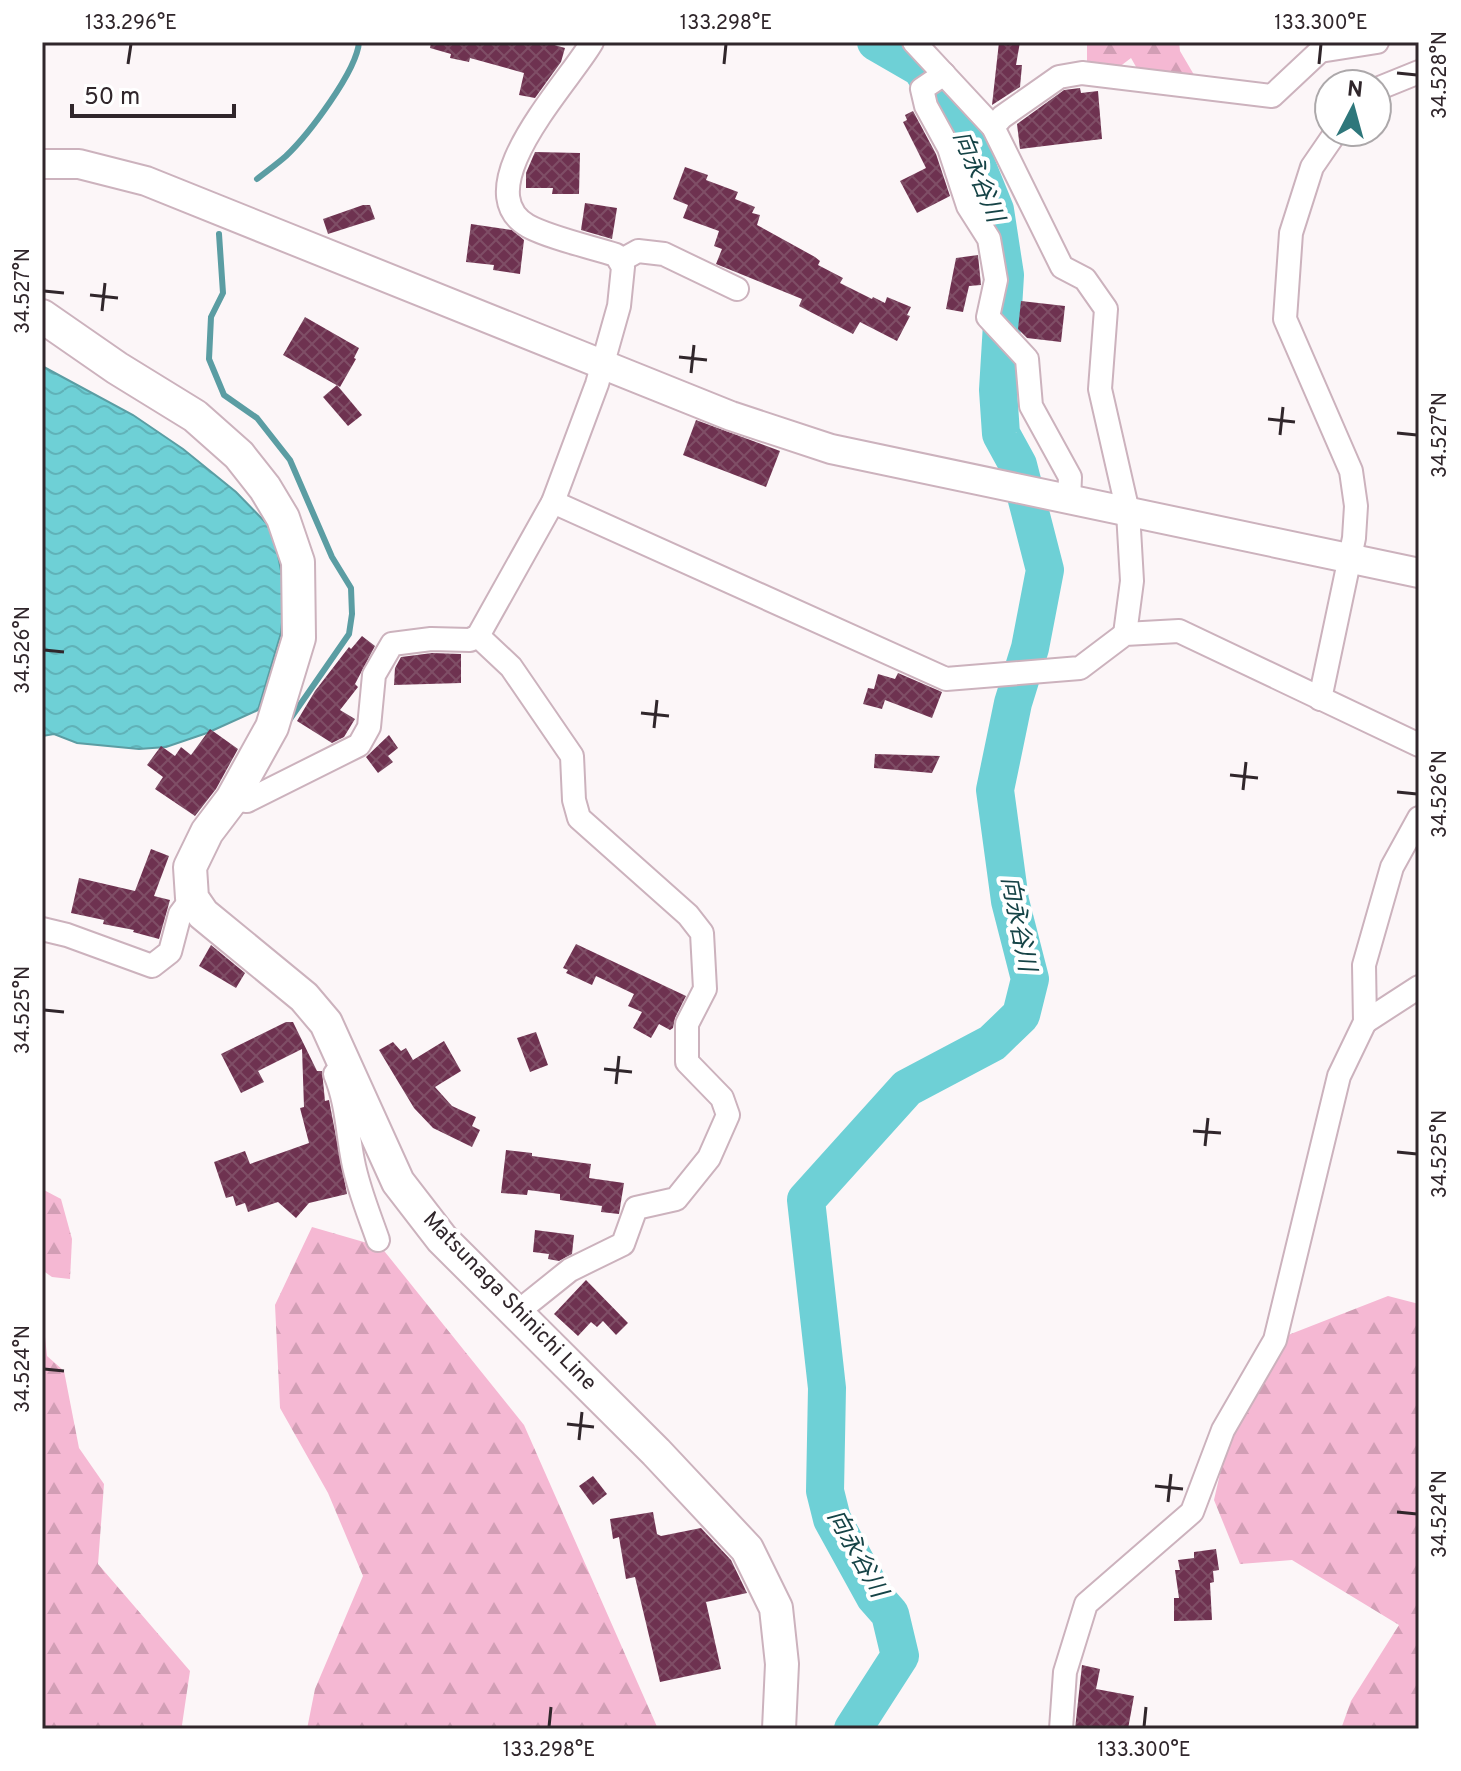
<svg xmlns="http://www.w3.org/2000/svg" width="1461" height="1771" viewBox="0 0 1461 1771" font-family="Overpass,'Noto Sans JP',sans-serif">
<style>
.forest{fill:url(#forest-firs)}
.water{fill:url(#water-waves);stroke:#5b9da3;stroke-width:2}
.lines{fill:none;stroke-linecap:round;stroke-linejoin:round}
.stream{stroke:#5b9da3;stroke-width:6}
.river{stroke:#6ed0d6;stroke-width:38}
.building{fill:url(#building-cross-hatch)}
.minor-casing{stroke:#ccb2bd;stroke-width:26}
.tertiary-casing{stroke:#ccb2bd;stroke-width:32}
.secondary-casing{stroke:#ccb2bd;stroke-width:36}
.minor{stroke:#fff;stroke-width:22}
.tertiary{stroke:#fff;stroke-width:28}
.secondary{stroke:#fff;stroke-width:32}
.ticks{fill:none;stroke:#30262b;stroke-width:3}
.labels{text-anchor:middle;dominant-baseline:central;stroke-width:8;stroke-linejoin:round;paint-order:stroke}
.street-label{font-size:22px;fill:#30262b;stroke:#fff}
.water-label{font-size:24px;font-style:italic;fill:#154346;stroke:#fff}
.neatline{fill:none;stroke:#30262b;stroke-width:3}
.ticks-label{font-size:20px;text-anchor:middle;fill:#30262b}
</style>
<defs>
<pattern id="forest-firs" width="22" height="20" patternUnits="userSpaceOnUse" patternTransform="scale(2)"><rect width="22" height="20" fill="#f5b8d3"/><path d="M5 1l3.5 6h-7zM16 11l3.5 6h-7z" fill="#d29eb5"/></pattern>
<pattern id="water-waves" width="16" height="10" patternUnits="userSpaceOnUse" patternTransform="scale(2)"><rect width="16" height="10" fill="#6ed0d6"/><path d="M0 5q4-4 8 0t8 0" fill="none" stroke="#60b2b8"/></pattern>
<pattern id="building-cross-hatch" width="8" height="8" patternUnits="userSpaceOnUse" patternTransform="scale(2)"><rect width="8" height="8" fill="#6e3250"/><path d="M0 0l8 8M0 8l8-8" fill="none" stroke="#7f4e66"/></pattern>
</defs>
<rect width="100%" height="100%" fill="#fcf6f8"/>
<g class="forest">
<polygon points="1087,42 1179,42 1180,51 1200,85 1143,79 1131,58 1114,71 1087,69"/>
<polygon points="42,1189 61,1199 72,1239 70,1279 52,1277 42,1270"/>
<polygon points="312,1227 381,1247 524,1425 658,1729 307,1729 315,1689 363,1576 328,1493 280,1408 275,1305"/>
<polygon points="1388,1296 1419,1304 1419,1729 1341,1729 1351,1701 1399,1625 1292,1560 1240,1564 1214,1500 1226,1447 1283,1337"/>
<polygon points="42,1308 47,1356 64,1371 79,1448 104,1484 98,1564 190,1671 182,1725 184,1729 42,1729"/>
</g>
<polygon class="water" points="42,366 133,415 183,449 236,492 273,530 285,591 281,633 258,710 207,733 166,747 139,749 77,743 54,734 42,736"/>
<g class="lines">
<g class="stream">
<path d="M257 179C267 171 277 164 286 156 308 135 357 71 359 42"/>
<polyline points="219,234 223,293 211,317 209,359 224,395 257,418 290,460 332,557 351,588 352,614 349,634 288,722"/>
</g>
<polyline class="river" points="853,1729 900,1656 890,1614 875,1597 832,1519 825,1491 827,1388 806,1200 907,1088 992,1043 1021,1015 1030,979 1010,901 995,790 1013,703 1030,648 1045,570 1018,465 1001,434 998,390 1005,275 995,210 966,139 921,68 876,42"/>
</g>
<g class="building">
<polygon points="431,42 544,42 565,48 561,62 535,98 519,95 524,73 470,58 469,62 450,58 451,54 430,48"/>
<polygon points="999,42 1020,42 1016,65 1022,65 1020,87 992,105"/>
<polygon points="1080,88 1081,93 1098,91 1102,139 1020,149 1017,124 1064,90"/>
<polygon points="913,111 936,154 950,196 917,213 900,181 926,168 903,122 907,120 905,115"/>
<polygon points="535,152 580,153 579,194 552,194 553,188 526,188 526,173"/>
<polygon points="685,167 708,175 706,180 738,192 735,199 755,207 752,213 760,215 757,225 815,257 820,261 818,265 843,278 840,283 872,299 873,297 885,303 887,297 911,307 907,315 910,316 897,341 860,322 853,334 799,306 802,299 716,264 722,249 714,246 719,231 683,218 688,205 673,199"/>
<polygon points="585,203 617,208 612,239 581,230"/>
<polygon points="363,205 370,205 375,219 328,234 323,219"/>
<polygon points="471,224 512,230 524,240 520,274 493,270 494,265 466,262"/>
<polygon points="978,255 981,285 969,286 963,312 946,309 956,258"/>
<polygon points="1021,301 1065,306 1061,342 1027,338 1018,329"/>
<polygon points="305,317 359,348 354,358 356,359 340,387 283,355"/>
<polygon points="337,385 362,415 348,426 323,397"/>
<polygon points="696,420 780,451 766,487 683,455"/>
<polygon points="362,636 375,646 355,684 358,687 340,710 355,719 344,737 332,743 297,721 315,691 349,647 351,649"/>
<polygon points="432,653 461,654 461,683 394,685 395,668 401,657"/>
<polygon points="898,673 942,692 932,718 885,700 882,709 863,704 868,688 874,689 878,674 895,679"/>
<polygon points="210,729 238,749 216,789 195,816 155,789 163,777 147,765 161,746 175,756 181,747 191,755"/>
<polygon points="389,735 398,748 388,756 393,762 378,773 366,757"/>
<polygon points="875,754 940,756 932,773 874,768"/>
<polygon points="151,849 169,856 154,896 170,900 159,939 133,932 134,930 103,924 104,920 71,913 79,878 135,891"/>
<polygon points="576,944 686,996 675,1018 673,1028 670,1030 659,1024 651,1038 633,1028 642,1012 628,1006 634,994 596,976 592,985 566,973 568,970 563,968"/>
<polygon points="211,945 245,973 236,988 199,966"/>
<polygon points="286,1022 293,1022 317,1071 322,1071 325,1101 329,1100 347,1194 309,1203 296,1218 278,1202 248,1212 245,1203 236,1206 233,1196 226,1198 214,1162 245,1151 250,1164 309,1143 300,1108 304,1107 302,1049 258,1071 264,1082 241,1093 221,1054"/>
<polygon points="536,1032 548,1065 530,1072 517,1038"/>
<polygon points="444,1041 461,1071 435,1087 452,1106 476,1117 472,1126 480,1130 472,1147 433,1128 414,1108 379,1050 393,1042 401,1051 406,1048 413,1060"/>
<polygon points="506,1150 532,1153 532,1156 591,1164 589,1178 624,1183 619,1214 601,1212 602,1206 560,1200 560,1194 528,1190 527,1195 501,1193"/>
<polygon points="535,1230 574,1235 572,1254 559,1261 548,1259 549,1254 533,1252"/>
<polygon points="586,1280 628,1323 616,1335 603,1321 597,1327 591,1322 578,1336 554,1314"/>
<polygon points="593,1476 607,1494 593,1505 579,1486"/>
<polygon points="653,1512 657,1534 661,1536 701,1528 731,1560 747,1593 706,1602 721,1669 660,1682 635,1577 626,1579 619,1537 613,1539 610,1519"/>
<polygon points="1216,1549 1219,1570 1213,1571 1214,1582 1210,1583 1212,1620 1174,1621 1174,1598 1179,1598 1175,1570 1180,1570 1178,1560 1194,1558 1194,1552"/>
<polygon points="1082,1665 1100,1669 1096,1689 1134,1696 1128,1729 1075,1729"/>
</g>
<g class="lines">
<defs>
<g id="minor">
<polyline points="914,42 993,127 1062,267 1085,279 1106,309 1100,389 1128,512 1132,581 1125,634"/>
<polyline points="944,74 922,89 926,106 949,148 968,206 989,239 996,280 988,317 1027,359 1031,406 1070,477 1069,500"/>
<polyline points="1377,89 1419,72"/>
<polyline points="993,127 1002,117 1059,77 1082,73 1272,96 1320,51 1377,42"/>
<polyline points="620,261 638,251 664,254 737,289"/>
<polyline points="553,502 946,679 1080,668 1125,634 1179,631 1419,745"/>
<polyline points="478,636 511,667 572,756 574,800 579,818 688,915 702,933 705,989 687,1024 687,1062 722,1098 728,1115 709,1158 676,1199 636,1208 623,1244 570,1270 515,1314"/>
<polyline points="1320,699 1354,538 1356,506 1351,471 1285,319 1291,233 1312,167 1336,132"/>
<path d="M232 799 247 801 359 745 369 727 374 675 392 644 431 639 470 640 478 636 553 502 597 384 619 306 623 267 616 255C591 247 550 238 528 226 464 189 571 80 592 42"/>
<polyline points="42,929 67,935 152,966 170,952 180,914 192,898"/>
<polyline points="1365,1022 1419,987"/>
<path d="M335 1074C347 1103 347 1131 353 1161 358 1188 369 1214 378 1240"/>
<polyline points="1061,1729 1065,1672 1086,1604 1192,1512 1223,1430 1275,1340 1339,1076 1365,1022 1364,965 1392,867 1419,818"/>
</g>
<polyline id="tertiary" points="42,164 79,164 146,181 731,416 831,449 1419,573"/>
<polyline id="secondary" points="42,316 117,368 195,416 239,455 265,488 283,518 298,562 299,638 272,727 232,799 207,832 190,867 192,898 203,914 304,997 326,1023 398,1182 442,1239 656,1452 747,1549 776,1608 782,1664 779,1729"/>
</defs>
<use href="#minor" class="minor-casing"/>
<use href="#tertiary" class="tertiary-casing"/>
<use href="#secondary" class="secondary-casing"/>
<use href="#minor" class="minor"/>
<use href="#tertiary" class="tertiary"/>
<use href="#secondary" class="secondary"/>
</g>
<path class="ticks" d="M128 64 131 44M724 64 726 44M1319 64 1321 44M1397 73 1417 75M44 291 64 293M90 295 118 298M102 311 105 283M679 357 707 360M691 373 694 345M1268 419 1295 422M1397 433 1417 435M1280 435 1283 407M44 650 64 652M641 713 669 716M654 728 657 700M1230 775 1258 778M1243 790 1246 762M1397 792 1417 794M44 1010 64 1012M604 1069 632 1072M616 1084 619 1056M1193 1131 1221 1133M1205 1146 1208 1118M1397 1152 1417 1154M44 1369 64 1371M567 1424 594 1427M579 1440 582 1412M1155 1486 1183 1489M1168 1502 1171 1474M1397 1512 1417 1514M549 1727 551 1707M1144 1727 1146 1707"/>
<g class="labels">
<g class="street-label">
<text transform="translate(509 1302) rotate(46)">Matsunaga Shinichi Line</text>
</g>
<g class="water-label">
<text transform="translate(977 177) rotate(68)">向永谷川</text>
<text transform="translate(1017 924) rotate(79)">向永谷川</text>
<text transform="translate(856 1554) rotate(61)">向永谷川</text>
</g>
</g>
<rect width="1461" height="1771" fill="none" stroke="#ffffff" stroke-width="88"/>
<g transform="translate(1353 108) rotate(6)"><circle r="38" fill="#ffffff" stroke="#aca8aa" stroke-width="2"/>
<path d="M0-6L14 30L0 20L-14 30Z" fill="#2e777b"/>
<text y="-12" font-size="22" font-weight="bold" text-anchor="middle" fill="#30262b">N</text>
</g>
<path d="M72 104v12h162v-12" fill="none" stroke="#30262b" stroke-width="4"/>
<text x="84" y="104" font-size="24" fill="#30262b" stroke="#ffffff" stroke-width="6" paint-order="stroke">50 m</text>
<rect x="44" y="44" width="1373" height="1683" class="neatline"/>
<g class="ticks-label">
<text x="131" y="29">133.296°E</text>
<text x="726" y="29">133.298°E</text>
<text x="1321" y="29">133.300°E</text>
<text transform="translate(1439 75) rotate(-90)" y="7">34.528°N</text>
<text transform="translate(22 291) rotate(-90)" y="7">34.527°N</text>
<text transform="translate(1439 435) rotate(-90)" y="7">34.527°N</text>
<text transform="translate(22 650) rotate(-90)" y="7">34.526°N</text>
<text transform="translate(1439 794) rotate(-90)" y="7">34.526°N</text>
<text transform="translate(22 1010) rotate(-90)" y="7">34.525°N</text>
<text transform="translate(1439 1154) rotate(-90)" y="7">34.525°N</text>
<text transform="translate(22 1369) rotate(-90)" y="7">34.524°N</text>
<text transform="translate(1439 1514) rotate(-90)" y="7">34.524°N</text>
<text x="549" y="1756">133.298°E</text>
<text x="1144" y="1756">133.300°E</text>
</g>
</svg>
